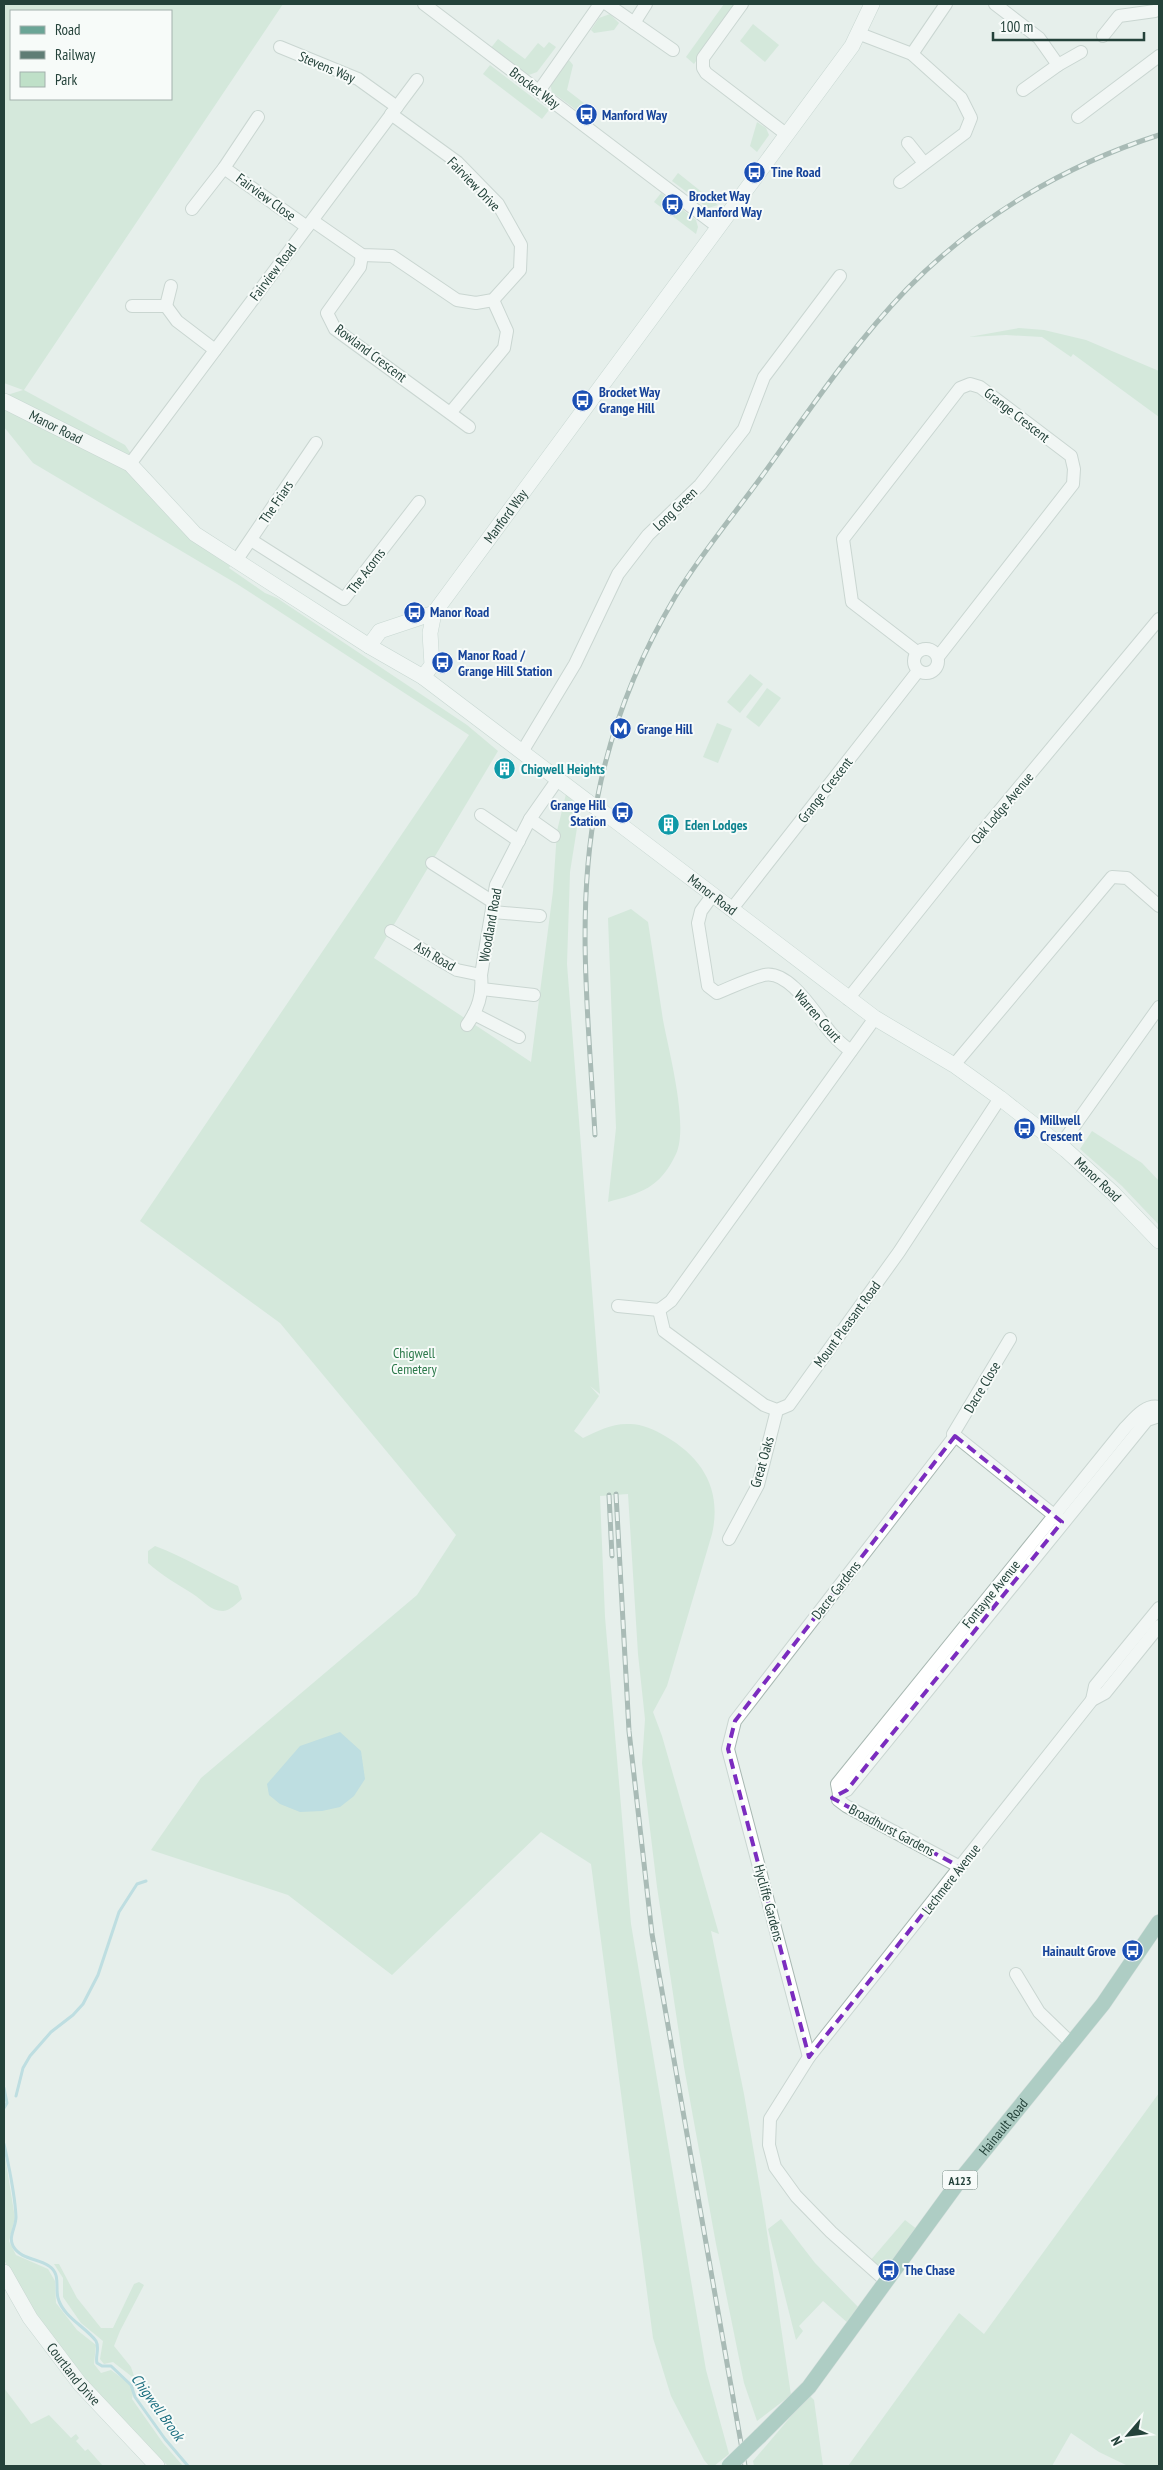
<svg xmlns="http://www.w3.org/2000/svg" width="1163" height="2470" viewBox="0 0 1163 2470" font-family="'PT Sans Narrow',sans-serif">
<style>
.green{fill:#bfe0c8;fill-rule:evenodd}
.water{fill:#8ec9d4}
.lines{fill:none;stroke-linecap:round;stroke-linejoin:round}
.stream{stroke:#8ec9d4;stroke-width:3}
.street-casing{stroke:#a8b8b2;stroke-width:14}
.secondary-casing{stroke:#a4bbb3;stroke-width:16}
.primary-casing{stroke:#c2cac8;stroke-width:16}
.street{stroke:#fff;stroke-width:12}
.secondary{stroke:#fff;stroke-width:15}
.primary{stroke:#6aa596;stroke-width:15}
.rail-casing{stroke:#5f7d75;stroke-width:5}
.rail{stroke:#f7fbf9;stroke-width:3;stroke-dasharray:9;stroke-linecap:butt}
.secondary-bridge-casing{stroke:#a4bbb3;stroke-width:16;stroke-linecap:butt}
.primary-bridge-casing{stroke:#c2cac8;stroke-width:16;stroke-linecap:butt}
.secondary-bridge{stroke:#fff;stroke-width:15}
.primary-bridge{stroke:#6aa596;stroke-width:15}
.marked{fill:none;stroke:#7b2cbf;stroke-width:4;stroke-dasharray:10 6;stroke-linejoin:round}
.labels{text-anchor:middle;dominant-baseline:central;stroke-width:4;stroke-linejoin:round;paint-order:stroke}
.shield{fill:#f7fbf9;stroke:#637a73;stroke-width:1}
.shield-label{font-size:12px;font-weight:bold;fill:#24423a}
.street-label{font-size:14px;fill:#24423a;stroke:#f7fbf9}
.transit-label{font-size:14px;font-weight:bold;fill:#164399;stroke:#f7fbf9;text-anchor:start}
.culture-label{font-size:14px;font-weight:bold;fill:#0d838f;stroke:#f7fbf9;text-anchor:start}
.park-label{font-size:14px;fill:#2d7a4b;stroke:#f7fbf9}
.water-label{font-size:15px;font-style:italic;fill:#1c6f80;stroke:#f7fbf9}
</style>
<rect width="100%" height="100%" fill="#e6efeb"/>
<g class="green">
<path d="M4 4H283L24 390 125 445 177 521 232 563 229 568 265 593 277 598 467 725 498 751 374 958 531 1062 553 891 557 831 566 794 580 809 570 872 567 964 600 1394 590 1386 599 1396 574 1431 583 1438C598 1431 612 1423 630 1424 642 1424 655 1430 665 1436 703 1458 722 1490 712 1534L667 1686 653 1712 662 1736 719 1934 711 1931 744 2094 764 2212 791 2395 757 2421 744 2383 716 2244 684 2067 657 1887 642 1763 645 1719 638 1654 628 1494 600 1496 605 1617 631 1924 706 2370 729 2454 714 2466H709L704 2460 671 2396 653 2338 591 1864 541 1832 392 1975 288 1895 151 1850 201 1778 417 1595 456 1535 280 1323 140 1221 469 735 237 584 33 463 4 427V396L23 390 4 383ZM11 11H171V99H11Z"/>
<polygon points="724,4 733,4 733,8 694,64 686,57"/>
<polygon points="610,14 619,23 614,30 594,33 591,30 599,18"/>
<polygon points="753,24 779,45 765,62 740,41"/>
<polygon points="498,39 525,59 538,43 544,48 549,42 556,47 537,72 526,76 490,49"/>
<polygon points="569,60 573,65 567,90 593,110 586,117 552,92 550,84"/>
<polygon points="490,65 549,110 542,119 483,74"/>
<polygon points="757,122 766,128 769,135 757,152 750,146"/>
<polygon points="678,173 718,205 708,208 672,181"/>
<polygon points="661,193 696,220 698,227 696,234 654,202"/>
<polygon points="1019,328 1044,330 1086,340 1159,371 1159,417 1073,354 1071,357 1042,337 1006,335 969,337"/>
<polygon points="750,674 763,684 740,713 727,702"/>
<polygon points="767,688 781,698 759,727 746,717"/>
<polygon points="717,723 732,729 718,763 703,757"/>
<path d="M631 909 648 922C653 954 658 987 663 1020 669 1052 689 1126 676 1154 660 1188 641 1193 608 1202L616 1128 608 918Z"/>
<polygon points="1092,1131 1142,1163 1159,1181 1159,1225 1122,1186 1080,1149"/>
<path d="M155 1546C184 1557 210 1573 238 1586L242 1599C236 1604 231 1610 223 1611 210 1611 203 1600 193 1594 177 1584 163 1576 148 1563V1551Z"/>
<polygon points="1159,2093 1159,2466 1128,2466 1099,2452 1071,2433 1052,2466 848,2466 959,2313 984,2334"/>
<polygon points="4,2150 15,2218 9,2241 16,2255 48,2269 55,2281 56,2303 77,2330 96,2345 94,2364 101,2373 111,2370 134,2387 132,2399 163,2443 183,2466 168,2466 97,2397 36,2316 4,2260"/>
<polygon points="781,2219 815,2263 861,2310 849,2324 823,2301 799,2326 803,2331 796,2340 768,2229"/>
<polygon points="905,2220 918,2230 884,2275 869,2262"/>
<polygon points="54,2264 59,2264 77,2298 101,2328 113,2328 134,2284 139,2282 144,2285 120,2331 114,2346 131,2367 135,2379 113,2362 104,2364 100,2359 103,2341 81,2323 63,2297 63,2278"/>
<polygon points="4,2388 31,2424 49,2415 71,2438 76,2434 79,2438 76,2441 85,2451 88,2449 103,2466 4,2466"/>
<polygon points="809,2395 814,2400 823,2466 754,2466 753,2461"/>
</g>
<polygon class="water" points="340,1732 361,1751 365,1779 354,1796 340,1807 322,1811 300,1812 280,1804 269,1795 267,1784 300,1746"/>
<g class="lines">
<g class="stream">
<polyline points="4,2088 7,2103 4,2108"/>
<polyline points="16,2096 23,2068 30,2056 51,2032 73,2015 83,2004 98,1975 119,1912 137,1884 146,1881"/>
<path d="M4 2144C9 2167 15 2193 16 2217 16 2227 8 2237 13 2246 21 2260 38 2258 49 2266 61 2274 55 2287 58 2298 63 2317 86 2327 96 2341 100 2348 95 2356 97 2363L102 2366H111L131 2385 135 2397 165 2439 188 2466"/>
</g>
<defs>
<g id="street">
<polyline points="424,4 718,227"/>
<polyline points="607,4 673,50"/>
<polyline points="742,4 703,58 703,68 706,73 786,134"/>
<polyline points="995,4 1039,38 1058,65"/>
<polyline points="634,23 646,4"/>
<polyline points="860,34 912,54 961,98 971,118 965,133 900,182"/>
<polyline points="1103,36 1119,16 1155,11 1159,8"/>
<polyline points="280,47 358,79 397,107"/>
<polyline points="912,54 946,4"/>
<polyline points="1023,90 1058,65 1081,52"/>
<polyline points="539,91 600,4"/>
<polyline points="1078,117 1159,56"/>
<polyline points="908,143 924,163"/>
<polyline points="224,168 307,227"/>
<polyline points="192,209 224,168 258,117"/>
<polyline points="313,221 362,255 392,256 457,300 476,303 493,300 520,270 521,245 498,204 457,162 391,114"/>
<polyline points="362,255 360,267 327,313 335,329 469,427"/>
<polyline points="132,306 166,306 177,321 215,350"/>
<polyline points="166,306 171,286"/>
<polyline points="451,412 504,348 507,331 493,300"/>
<polyline points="130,464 417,80"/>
<polyline points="251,540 344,599 419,502"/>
<polyline points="236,561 316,443"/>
<circle cx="926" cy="661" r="12"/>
<polyline points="917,652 852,602 843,539 960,388 970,384 980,387 1071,456 1074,469 1073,484 938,657"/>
<polyline points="522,752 575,664 618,574 648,535 700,485 744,429 764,377 840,276"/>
<polyline points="481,815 519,841"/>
<polyline points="530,819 554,836"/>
<polyline points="432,863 493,902"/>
<path d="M712 896 701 911 698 923 708 986 717 993C732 987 748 979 764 975 790 969 817 1017 831 1033 837 1040 844 1046 851 1051"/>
<polyline points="731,910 918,671"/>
<polyline points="493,912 540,916"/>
<polyline points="391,931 457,970 481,975"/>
<polyline points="482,989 534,995"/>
<polyline points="848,999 971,845 1159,619"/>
<polyline points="474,1014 519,1037"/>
<path d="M467 1025C478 1009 483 995 481 975L496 885 530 819 558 779"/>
<polyline points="954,1065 1112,877 1127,878 1159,906"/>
<polyline points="1060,1146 1159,1007"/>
<polyline points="618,1306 659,1310 671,1301 875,1018"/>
<polyline points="659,1310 664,1331 764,1405 777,1410 789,1405 899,1252 1000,1098"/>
<polyline points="1010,1339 953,1434 1060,1520"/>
<polyline points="729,1539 758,1485 777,1410"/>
<polyline points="1092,1700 1095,1686 1159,1608"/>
<path d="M839 1794 837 1784 1125 1428C1134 1419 1145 1404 1159 1407"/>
<polyline points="960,1867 846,1806 838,1800 839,1794 847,1790 1134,1436 1147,1420 1159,1416"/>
<polyline points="1016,1974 1039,2012 1071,2043"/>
<polyline points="809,2057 728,1749 735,1721 955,1436"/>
<polyline points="886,2281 831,2232 796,2196 775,2167 769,2145 770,2119 809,2057 1092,1700 1105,1693 1159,1626"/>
</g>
<g id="secondary">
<path id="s1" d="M4 401 130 464 195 534 369 646 423 677 588 802"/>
<polyline points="369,646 380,631 434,613"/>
<path id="s2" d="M423 677 432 665 430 633 434 613 852 46 872 4"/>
<path id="s3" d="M613 819 875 1018 954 1065 1000 1098 1066 1150 1113 1193 1159 1241"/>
<path id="s4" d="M4 2272 30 2318 80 2384 157 2466"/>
</g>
<g id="primary">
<path id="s5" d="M760 2436 809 2387 957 2184 1103 2004 1159 1922"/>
</g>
</defs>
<use href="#street" class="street-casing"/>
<use href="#secondary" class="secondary-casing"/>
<use href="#primary" class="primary-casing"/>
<use href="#street" class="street"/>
<use href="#secondary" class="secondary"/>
<use href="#primary" class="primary"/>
<defs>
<g id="rail">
<path d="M595 1135C589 1024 575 910 597 800 611 727 637 661 675 597 700 555 733 516 762 476 808 412 852 346 907 289 976 218 1065 165 1159 135"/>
<polyline points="616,1494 629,1731 652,1934 745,2466"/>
<polyline points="609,1495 612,1556"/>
</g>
</defs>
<use href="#rail" class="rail-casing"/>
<use href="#rail" class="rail"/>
<defs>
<polyline id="secondary-bridge" points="588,802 613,819"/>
<polyline id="primary-bridge" points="729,2466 760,2436"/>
</defs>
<use href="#secondary-bridge" class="secondary-bridge-casing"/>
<use href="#primary-bridge" class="primary-bridge-casing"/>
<use href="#secondary-bridge" class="secondary-bridge"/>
<use href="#primary-bridge" class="primary-bridge"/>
</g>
<path d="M0 0H1163V2470H0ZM955 1436 1062 1522 847 1790 832 1798 960 1867 809 2057 728 1749 735 1721Z" fill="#e6efeb" fill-opacity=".55" fill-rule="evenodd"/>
<path class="marked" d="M955 1436 1062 1522 847 1790 832 1798 960 1867 809 2057 728 1749 735 1721Z"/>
<defs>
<symbol id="bus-disc" viewBox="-11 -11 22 22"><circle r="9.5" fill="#1a4fb4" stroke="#f7fbf9"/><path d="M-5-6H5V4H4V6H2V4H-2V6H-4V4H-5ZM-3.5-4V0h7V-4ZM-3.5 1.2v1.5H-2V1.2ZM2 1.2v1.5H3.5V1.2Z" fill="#fff"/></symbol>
<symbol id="metro-disc" viewBox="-11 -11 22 22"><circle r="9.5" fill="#1a4fb4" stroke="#f7fbf9"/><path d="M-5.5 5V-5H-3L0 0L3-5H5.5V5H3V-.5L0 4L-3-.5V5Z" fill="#fff"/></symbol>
<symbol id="building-disc" viewBox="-11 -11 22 22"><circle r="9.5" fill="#0f9aa8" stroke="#f7fbf9"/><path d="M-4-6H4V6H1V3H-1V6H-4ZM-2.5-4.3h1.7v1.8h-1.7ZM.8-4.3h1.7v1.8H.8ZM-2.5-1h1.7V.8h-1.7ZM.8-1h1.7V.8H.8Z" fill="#fff"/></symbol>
</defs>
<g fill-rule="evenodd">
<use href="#bus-disc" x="574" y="102" width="25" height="25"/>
<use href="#bus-disc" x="742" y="160" width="25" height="25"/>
<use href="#bus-disc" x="660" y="192" width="25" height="25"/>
<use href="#bus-disc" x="570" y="388" width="25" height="25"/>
<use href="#bus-disc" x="402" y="600" width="25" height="25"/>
<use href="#bus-disc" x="430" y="650" width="25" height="25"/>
<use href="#metro-disc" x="608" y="716" width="25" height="25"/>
<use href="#building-disc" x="492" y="756" width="25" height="25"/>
<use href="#bus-disc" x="610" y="800" width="25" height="25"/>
<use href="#building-disc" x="656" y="812" width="25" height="25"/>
<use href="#bus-disc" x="1012" y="1116" width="25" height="25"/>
<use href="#bus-disc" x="1120" y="1938" width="25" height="25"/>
<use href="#bus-disc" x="876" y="2258" width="25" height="25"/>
</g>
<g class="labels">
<rect class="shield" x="942.5" y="2170.5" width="35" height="19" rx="4"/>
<g class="shield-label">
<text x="960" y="2180">A123</text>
</g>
<g class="street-label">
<text transform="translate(327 67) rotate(23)">Stevens Way</text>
<text transform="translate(535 88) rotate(37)">Brocket Way</text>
<text transform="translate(474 184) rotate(46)">Fairview Drive</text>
<text transform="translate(266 197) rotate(36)">Fairview Close</text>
<text transform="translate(273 272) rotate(-53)">Fairview Road</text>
<text transform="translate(371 353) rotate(37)">Rowland Crescent</text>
<text transform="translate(1017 415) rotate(38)">Grange Crescent</text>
<text stroke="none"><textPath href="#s1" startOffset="58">Manor Road</textPath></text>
<text transform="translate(276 502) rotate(-56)">The Friars</text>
<text transform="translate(675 509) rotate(-44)">Long Green</text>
<text stroke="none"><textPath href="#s2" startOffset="188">Manford Way</textPath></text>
<text transform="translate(366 571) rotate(-53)">The Acorns</text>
<text transform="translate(825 790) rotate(-52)">Grange Crescent</text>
<text transform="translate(1002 808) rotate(-50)">Oak Lodge Avenue</text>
<text stroke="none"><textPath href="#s3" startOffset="125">Manor Road</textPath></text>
<text transform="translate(490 925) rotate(-80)">Woodland Road</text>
<text transform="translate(435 956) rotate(30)">Ash Road</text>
<text transform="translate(818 1016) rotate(49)">Warren Court</text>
<text stroke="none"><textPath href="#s3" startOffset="605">Manor Road</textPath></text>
<text transform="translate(847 1324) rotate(-54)">Mount Pleasant Road</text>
<text transform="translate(982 1387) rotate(-59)">Dacre Close</text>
<text transform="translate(762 1462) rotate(-74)">Great Oaks</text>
<text transform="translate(836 1590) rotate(-52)">Dacre Gardens</text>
<text transform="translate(991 1594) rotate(-51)">Fontayne Avenue</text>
<text transform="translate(892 1830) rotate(28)">Broadhurst Gardens</text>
<text transform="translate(951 1879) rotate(-52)">Lechmere Avenue</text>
<text transform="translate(769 1903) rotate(75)">Hycliffe Gardens</text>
<text stroke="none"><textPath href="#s5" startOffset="394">Hainault Road</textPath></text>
<text stroke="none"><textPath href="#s4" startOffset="124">Courtland Drive</textPath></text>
</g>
<g class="transit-label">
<text x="602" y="115">Manford Way</text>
<text x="771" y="172">Tine Road</text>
<text x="689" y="196">Brocket Way<tspan x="689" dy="16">/ Manford Way</tspan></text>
<text x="599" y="392">Brocket Way<tspan x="599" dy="16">Grange Hill</tspan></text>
<text x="430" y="612">Manor Road</text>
<text x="458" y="655">Manor Road /<tspan x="458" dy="16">Grange Hill Station</tspan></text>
<text x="637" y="729">Grange Hill</text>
<text x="606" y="805" text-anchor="end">Grange Hill<tspan x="606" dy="16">Station</tspan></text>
<text x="1040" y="1120">Millwell<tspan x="1040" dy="16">Crescent</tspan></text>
<text x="1116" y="1951" text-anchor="end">Hainault Grove</text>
<text x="904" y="2270">The Chase</text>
</g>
<g class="culture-label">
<text x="521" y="769">Chigwell Heights</text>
<text x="685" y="825">Eden Lodges</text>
</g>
<g class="park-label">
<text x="414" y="1353">Chigwell<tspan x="414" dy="16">Cemetery</tspan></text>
</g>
<g class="water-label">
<text transform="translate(158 2407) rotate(54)">Chigwell Brook</text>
</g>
</g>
<rect width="1163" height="2470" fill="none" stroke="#24423a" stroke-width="10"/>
<rect x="10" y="10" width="162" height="90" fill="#f7fbf9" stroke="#a3b1ad"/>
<rect x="20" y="26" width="25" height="8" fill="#6aa596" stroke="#a3b1ad"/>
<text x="55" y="35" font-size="15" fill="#24423a">Road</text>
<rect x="20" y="51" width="25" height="8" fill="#5f7d75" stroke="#a3b1ad"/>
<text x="55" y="60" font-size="15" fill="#24423a">Railway</text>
<rect x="20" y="72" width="25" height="15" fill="#bfe0c8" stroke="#a3b1ad"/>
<text x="55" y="85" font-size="15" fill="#24423a">Park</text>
<g transform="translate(1128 2435) rotate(242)" stroke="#f7fbf9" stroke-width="4" paint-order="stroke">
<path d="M0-4L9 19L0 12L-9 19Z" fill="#24423a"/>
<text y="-8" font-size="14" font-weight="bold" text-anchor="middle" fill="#24423a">N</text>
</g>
<path d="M993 32v8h151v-8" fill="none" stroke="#24423a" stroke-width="2.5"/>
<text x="1000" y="32" font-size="15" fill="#24423a" stroke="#f7fbf9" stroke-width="4" paint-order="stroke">100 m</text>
</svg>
